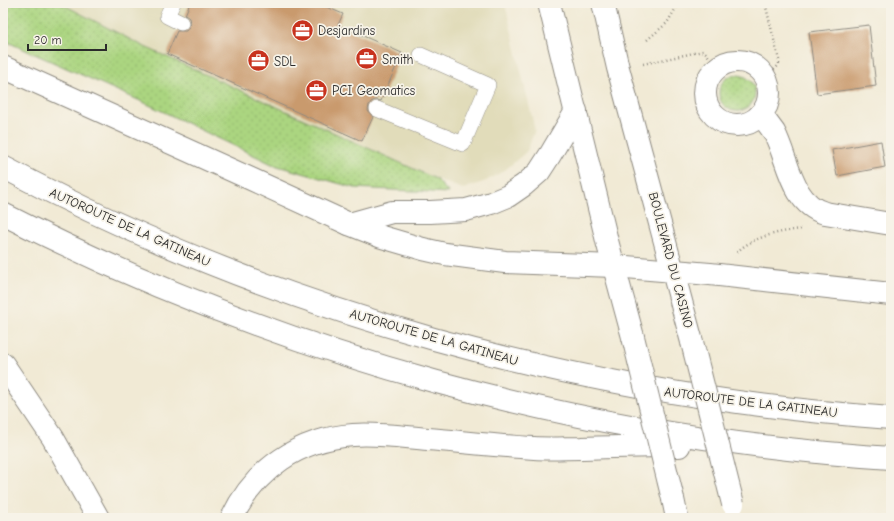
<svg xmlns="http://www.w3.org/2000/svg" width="894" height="521" viewBox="0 0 894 521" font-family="'Comic Neue',sans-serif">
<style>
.built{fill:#e1dcba}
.green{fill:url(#green-dots);stroke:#6b8056}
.building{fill:#c99a6d}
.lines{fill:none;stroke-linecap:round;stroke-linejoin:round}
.lane-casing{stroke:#8e8a80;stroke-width:16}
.street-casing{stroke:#8e8a80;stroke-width:24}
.secondary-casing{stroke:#8e8a80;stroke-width:24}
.highway-casing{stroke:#8e8a80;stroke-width:24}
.path{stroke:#8e8a80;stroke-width:2.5;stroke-dasharray:1 3;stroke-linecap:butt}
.lane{stroke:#fff;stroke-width:15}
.street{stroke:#fff;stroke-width:22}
.secondary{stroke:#fff;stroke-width:22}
.highway{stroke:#fff;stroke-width:22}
.secondary-bridge-casing{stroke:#8e8a80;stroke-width:24;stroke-linecap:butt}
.secondary-bridge{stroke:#fff;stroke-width:22}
.labels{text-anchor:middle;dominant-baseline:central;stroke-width:3.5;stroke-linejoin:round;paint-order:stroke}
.poi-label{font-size:13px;fill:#2b2b2b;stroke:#f7f3e8;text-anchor:start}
.street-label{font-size:13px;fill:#2b2b2b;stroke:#f7f3e8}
</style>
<defs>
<pattern id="green-dots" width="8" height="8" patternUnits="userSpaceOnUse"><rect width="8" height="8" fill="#abd580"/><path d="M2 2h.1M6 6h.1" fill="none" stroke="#93b76f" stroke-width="1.8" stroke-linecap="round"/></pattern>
</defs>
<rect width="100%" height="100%" fill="#f7f3e8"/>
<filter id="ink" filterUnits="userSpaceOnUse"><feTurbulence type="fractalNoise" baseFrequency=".025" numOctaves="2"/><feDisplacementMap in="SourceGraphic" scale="8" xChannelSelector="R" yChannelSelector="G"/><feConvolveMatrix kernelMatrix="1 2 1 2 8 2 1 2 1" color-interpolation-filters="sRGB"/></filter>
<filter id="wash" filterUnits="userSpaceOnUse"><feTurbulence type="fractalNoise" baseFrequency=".012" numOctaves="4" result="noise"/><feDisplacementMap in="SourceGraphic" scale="16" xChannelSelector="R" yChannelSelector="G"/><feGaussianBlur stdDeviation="0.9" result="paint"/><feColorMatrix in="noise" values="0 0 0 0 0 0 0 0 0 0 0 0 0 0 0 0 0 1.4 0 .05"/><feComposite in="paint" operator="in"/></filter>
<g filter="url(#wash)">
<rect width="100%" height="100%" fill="#f1ead5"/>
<g class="built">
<polygon points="60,3 502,3 506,8 535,130 527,151 505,170 486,181 463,189 436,179 145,47"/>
<polygon points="882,3 891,3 891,34"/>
</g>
<g class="green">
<polygon points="3,3 60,3 145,47 436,179 449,193 355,188 274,165 145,103 3,40"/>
<circle cx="737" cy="93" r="18"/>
</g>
<g id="blocks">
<g class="building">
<polygon points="190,3 317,3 343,14 338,25 402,53 381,101 375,100 371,102 369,105 368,111 373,117 362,141 167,54 177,31 186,31 189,27 190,23 189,18 185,15"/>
<polygon points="869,25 876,86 817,94 809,32"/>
<polygon points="881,141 885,167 837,176 832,150"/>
</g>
</g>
</g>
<g filter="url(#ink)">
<use href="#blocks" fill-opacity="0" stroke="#8e8a80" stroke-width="1"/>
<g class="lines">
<defs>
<g id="lane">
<polyline points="173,3 167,16 181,23"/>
<polyline points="377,109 463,144 488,85 421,55"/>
</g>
<g id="street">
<circle cx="737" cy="93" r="32"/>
<path d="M760 115C765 120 770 126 774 132 788 158 791 204 825 213L891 224"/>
</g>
<g id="secondary">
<polyline points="549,3 607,241 633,337"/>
<polyline points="603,3 618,68 692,342"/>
<polyline points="673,499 677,518"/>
</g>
<g id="highway">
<polyline points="3,67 251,179 349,224 382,237 423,249 445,254 505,262 614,266 710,274 891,294"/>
<path d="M3 167C277 313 582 396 891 418"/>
<path d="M3 214C279 355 582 438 891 458"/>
<polyline points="349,224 392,212 430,212 466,210 491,203 508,196 524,185 539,172 550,155 576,111"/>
<polyline points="3,364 53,438 98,518"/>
<path d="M232 518C255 469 299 439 353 435 378 433 403 437 428 439 463 442 499 446 534 448 550 449 566 448 582 448 614 447 647 446 679 446"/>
</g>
</defs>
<use href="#lane" class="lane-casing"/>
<use href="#street" class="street-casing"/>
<use href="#secondary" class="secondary-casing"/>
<use href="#highway" class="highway-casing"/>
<g class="path">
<polyline points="647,40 667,23 679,3"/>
<polyline points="643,64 703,51 706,53 718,68"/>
<polyline points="765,78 779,65 779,60 765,3"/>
<path d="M737 252C754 236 779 232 801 229"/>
</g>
<use href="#lane" class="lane"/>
<use href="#street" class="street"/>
<use href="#secondary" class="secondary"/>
<use href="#highway" class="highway"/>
<defs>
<g id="secondary-bridge">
<polyline points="633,337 673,499"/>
<polyline points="692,342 733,504"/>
</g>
</defs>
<use href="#secondary-bridge" class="secondary-bridge-casing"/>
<use href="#secondary-bridge" class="secondary-bridge"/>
</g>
</g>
<defs>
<symbol id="office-disc" viewBox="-11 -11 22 22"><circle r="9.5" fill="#c8321e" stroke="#f7f3e8"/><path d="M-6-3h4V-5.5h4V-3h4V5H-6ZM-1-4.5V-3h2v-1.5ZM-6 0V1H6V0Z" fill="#fff"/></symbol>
</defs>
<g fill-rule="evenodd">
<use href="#office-disc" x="290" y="18" width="25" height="25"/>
<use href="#office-disc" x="354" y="46" width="25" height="25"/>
<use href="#office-disc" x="246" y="48" width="25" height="25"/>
<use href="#office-disc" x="304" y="78" width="25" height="25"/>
</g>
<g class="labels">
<g class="poi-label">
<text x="318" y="30">Desjardins</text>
<text x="382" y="59">Smith</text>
<text x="274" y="61">SDL</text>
<text x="332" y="90">PCI Geomatics</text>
</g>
<g class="street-label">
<text transform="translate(130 227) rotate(24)">AUTOROUTE DE LA GATINEAU</text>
<text transform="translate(671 260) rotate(75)">BOULEVARD DU CASINO</text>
<text transform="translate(434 337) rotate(16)">AUTOROUTE DE LA GATINEAU</text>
<text transform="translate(751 402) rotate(7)">AUTOROUTE DE LA GATINEAU</text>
</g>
</g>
<rect width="894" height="521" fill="none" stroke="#f7f3e8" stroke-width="16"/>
<path d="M28 44v6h78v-6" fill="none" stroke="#2b2b2b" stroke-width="2"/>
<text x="34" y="44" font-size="12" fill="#2b2b2b" stroke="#f7f3e8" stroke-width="3" paint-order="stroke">20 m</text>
</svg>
